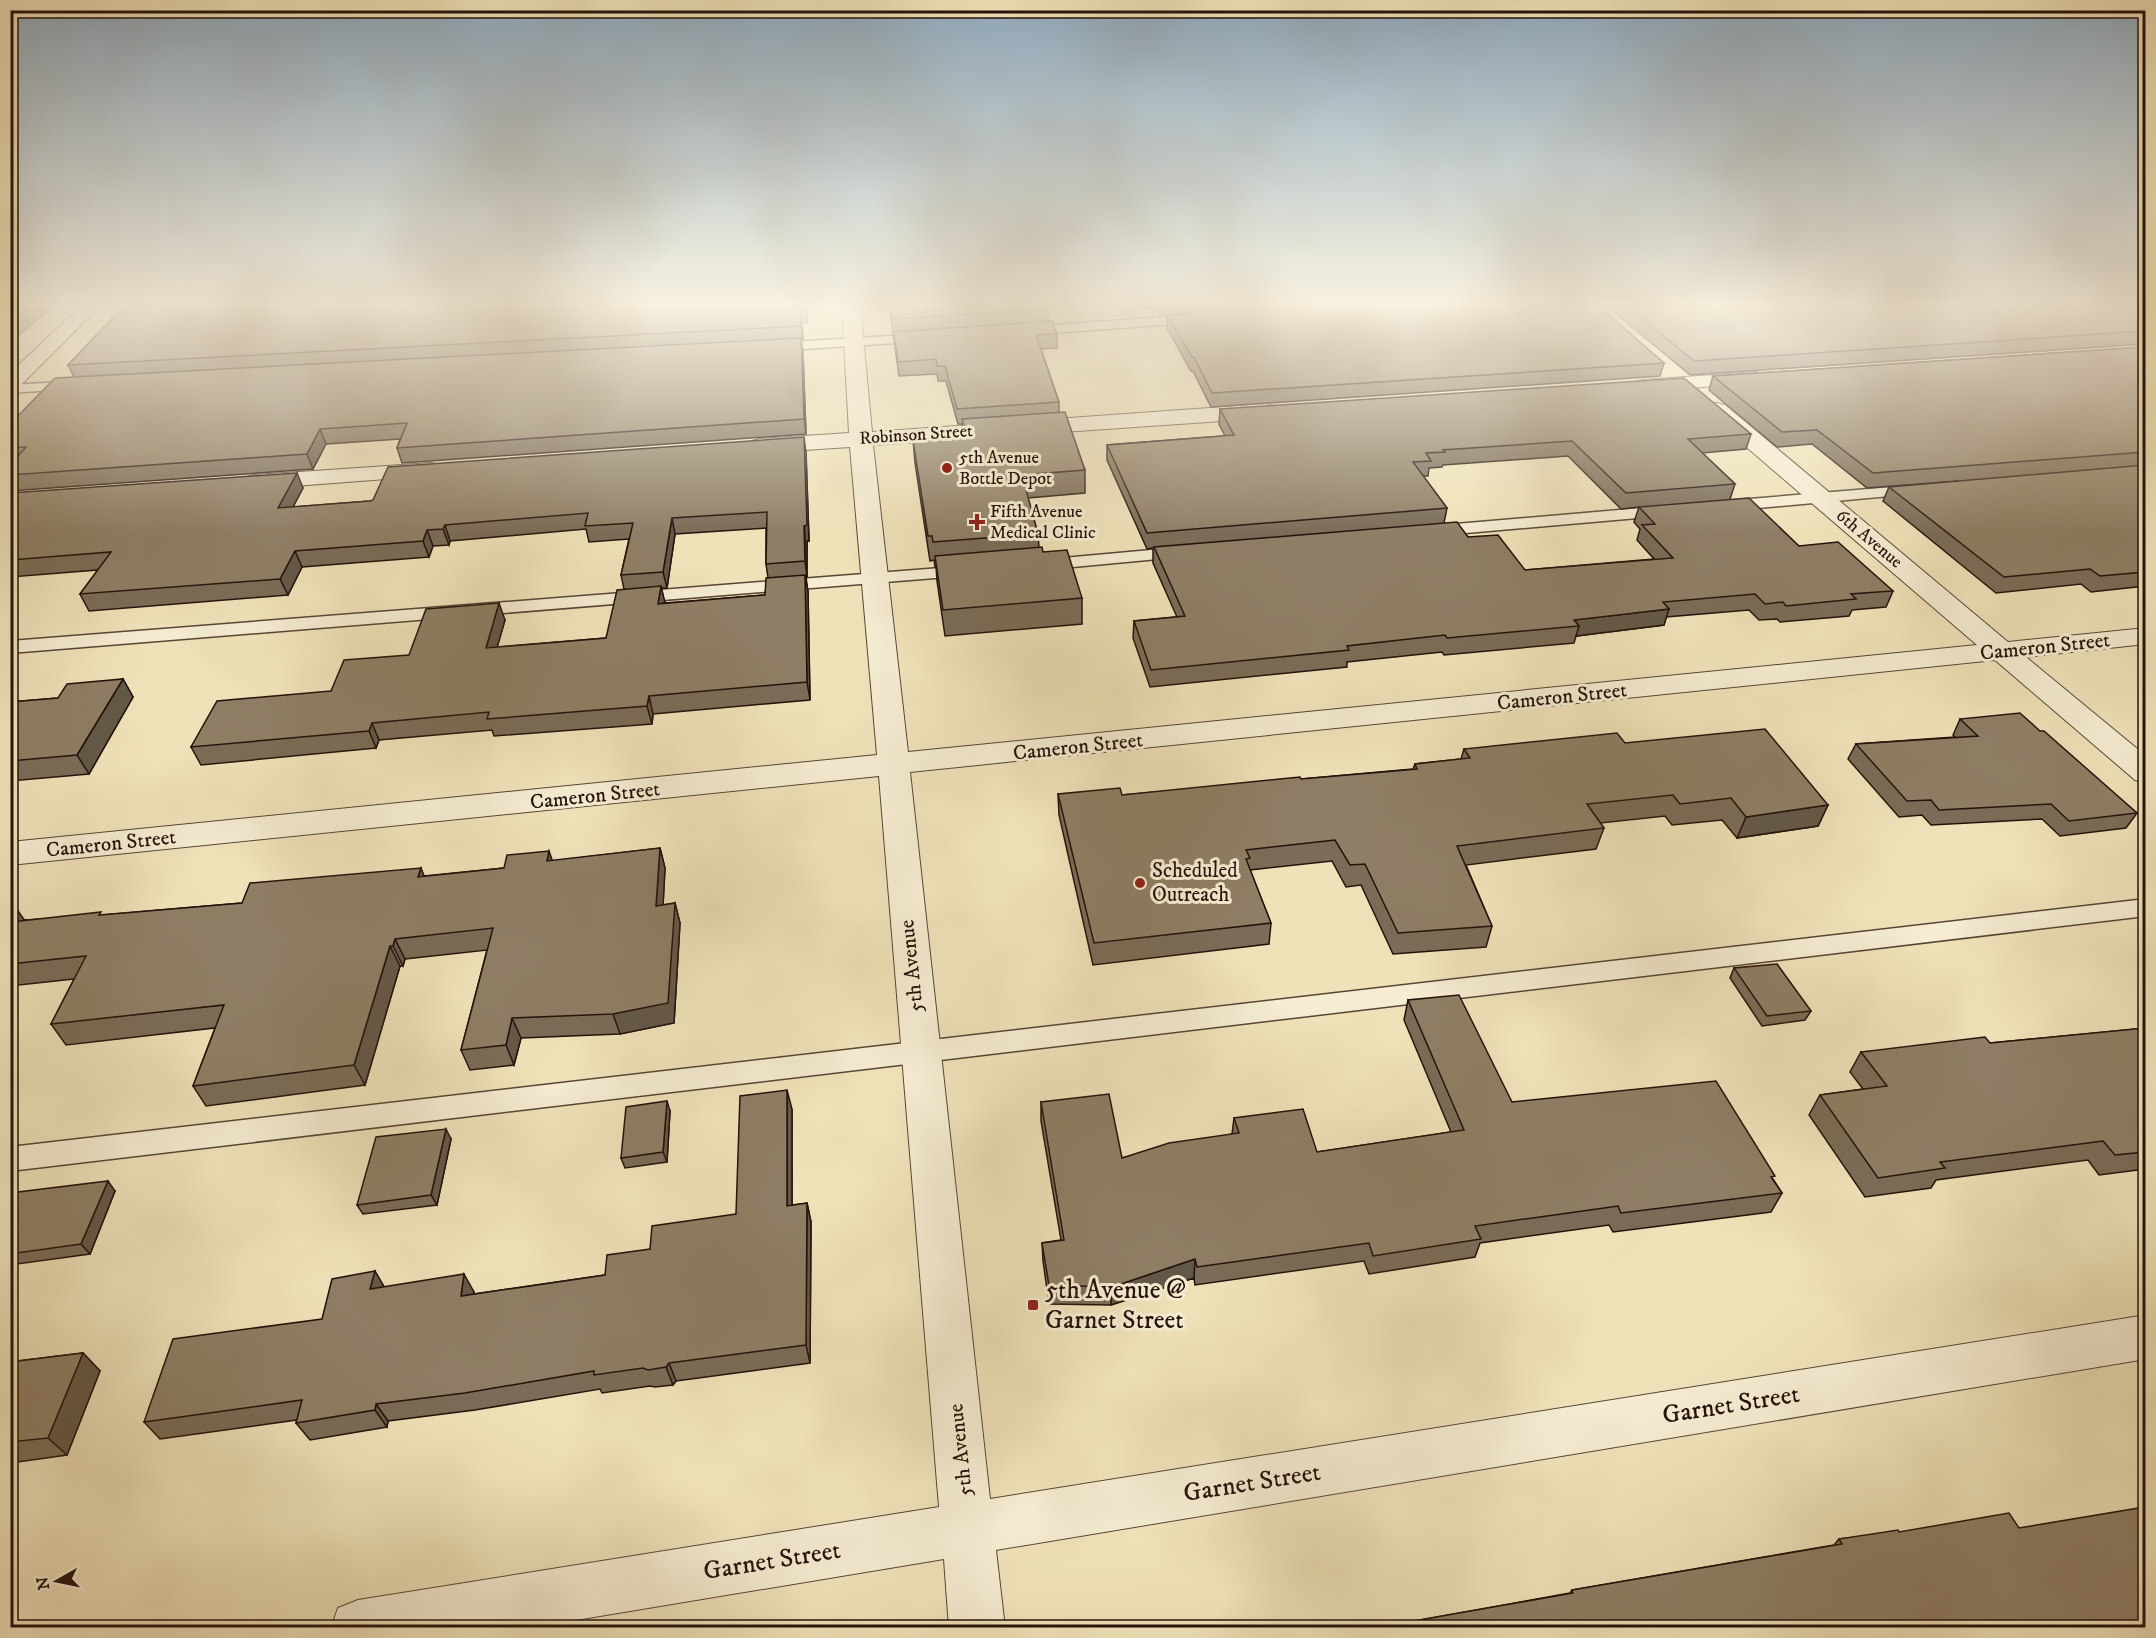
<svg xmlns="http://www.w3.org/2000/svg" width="2156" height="1638" viewBox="0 0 2156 1638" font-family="'IM FELL DW Pica',serif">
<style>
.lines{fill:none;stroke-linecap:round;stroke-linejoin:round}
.lane-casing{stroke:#574636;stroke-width:3}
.street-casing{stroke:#574636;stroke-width:2}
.secondary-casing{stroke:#24120b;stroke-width:2}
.lane{fill:#f5ecd2;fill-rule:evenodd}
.street{fill:#f5ecd2;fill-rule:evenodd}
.secondary{fill:#f5ecd2;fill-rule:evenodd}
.wall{fill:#7a6c57;stroke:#24120b;stroke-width:1.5;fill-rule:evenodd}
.shaded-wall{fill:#635847;stroke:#24120b;stroke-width:1.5}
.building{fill:#8e7e65;stroke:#24120b;stroke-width:1.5}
.poi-dot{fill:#8f2418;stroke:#f5ecd2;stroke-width:2}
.labels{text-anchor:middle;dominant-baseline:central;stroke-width:6;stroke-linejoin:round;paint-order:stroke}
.far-street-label{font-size:18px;fill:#24120b;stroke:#f5ecd2}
.far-poi-label{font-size:18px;fill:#24120b;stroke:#f5ecd2;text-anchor:start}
.street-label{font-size:21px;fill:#24120b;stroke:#f5ecd2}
.poi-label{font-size:21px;fill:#24120b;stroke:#f5ecd2;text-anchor:start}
.near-poi-label{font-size:26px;fill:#24120b;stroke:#f5ecd2;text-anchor:start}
.near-street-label{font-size:26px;fill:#24120b;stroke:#f5ecd2}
</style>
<rect width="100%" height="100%" fill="#efe2b9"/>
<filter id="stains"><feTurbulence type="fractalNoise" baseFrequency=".00333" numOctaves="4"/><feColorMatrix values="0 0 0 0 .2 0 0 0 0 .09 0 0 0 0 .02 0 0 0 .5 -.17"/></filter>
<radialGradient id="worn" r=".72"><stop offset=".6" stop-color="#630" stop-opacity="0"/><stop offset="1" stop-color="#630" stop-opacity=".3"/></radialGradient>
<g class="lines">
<defs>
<g id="lane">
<polygon points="1196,315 1203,319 1201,322 1025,335 1018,331 1025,327"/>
<polygon points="923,334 928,335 930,338 928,341 773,351 766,347 773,343"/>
<polygon points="79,381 84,382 86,385 84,388 10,393 10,385"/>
<polygon points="1917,485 1923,487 1925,490 1923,493 1725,511 1717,506 1725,501"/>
<polygon points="1666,506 1672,507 1674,511 1672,515 1432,536 1426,535 1423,531 1426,527 1432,526"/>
<polygon points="1184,547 1190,548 1193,552 1190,556 1041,570 1035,569 1032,565 1035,561 1041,560"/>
<polygon points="966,566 972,567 975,571 972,575 10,653 10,641"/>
<polygon points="2146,899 2146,916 10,1171 10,1147"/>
</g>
<g id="street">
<polygon points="842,305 860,305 872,432 1266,404 1274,406 1277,411 1274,416 1266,418 873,445 908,752 1977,645 1709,415 1706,410 1709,405 1717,403 1725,405 2008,642 2146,628 2146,644 2026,657 2146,756 2146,783 2135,780 1995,660 910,772 990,1499 2146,1315 2146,1359 996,1550 1005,1628 949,1628 944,1559 528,1628 331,1628 338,1608 358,1600 939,1507 879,776 10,865 10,842 877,755 850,447 760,453 752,451 749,446 752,441 760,439 849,433"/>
<polygon points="1756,372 1763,374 1766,378 1763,382 1643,392 1636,390 1632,386 1636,382 1643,380"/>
<polygon points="431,463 439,465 443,470 439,475 255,489 247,487 243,482 247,477 255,475"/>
</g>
<polygon id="secondary" points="82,305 101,305 17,389 10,391 10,373"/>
</defs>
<use href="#lane" class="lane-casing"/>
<use href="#street" class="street-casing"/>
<use href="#secondary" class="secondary-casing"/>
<use href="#lane" class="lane"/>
<use href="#street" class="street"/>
<use href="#secondary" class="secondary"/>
</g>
<g class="wall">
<polygon points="125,305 807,305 807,323 802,323 803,340 801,340 803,352 806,434 402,463 397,448 400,439 326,444 313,469 10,491 10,424 74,377 68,365"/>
<polygon points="889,305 1046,305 1048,309 1048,322 1057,334 1057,348 1041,349 1059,402 1059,412 1085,470 1085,493 1028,498 1038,534 1039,547 1043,552 1082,598 1082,624 945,636 937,581 936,567 935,567 934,560 930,561 915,463 913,440 963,437 962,424 958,424 946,381 938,381 937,374 899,376"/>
<polygon points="1121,305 1597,305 1664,363 1660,376 1211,407 1193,371 1191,371 1167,328 1167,315 1160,316 1156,308 1124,310"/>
<polygon points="1606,305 2145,305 2145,344 1690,375"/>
<polygon points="2145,347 2145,586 2091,592 2081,584 1996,593 1883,501 1889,487 1958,481 1867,488 1812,444 1777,447 1709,390 1713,376"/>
<path d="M1220 409 1751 434 1746 449 1702 453 1735 484 1730 499 1799 546 1893 591 1886 607 1852 610 1849 616 1780 622 1777 619 1759 620 1749 610 1666 617 1664 625 1576 636 1574 643 1444 655 1442 652 1347 662V667L1150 687 1133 638 1134 621 1177 617 1153 563V548L1147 549 1107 460V445L1225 436 1219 424ZM1568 456 1621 509 1639 507 1634 522 1640 529 1637 540 1654 559 1525 570 1444 523 1447 508 1423 476H1428L1429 468 1442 467 1443 465Z"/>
<path d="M806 452 809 541H807V577H806L808 592 810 700 653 714 652 724 494 736 492 730 379 740 376 748 201 765 191 747 331 691 409 655 505 620 497 647 606 638 624 589 621 575 629 539 589 542 586 529 450 541 449 545 433 546 429 557 302 567 288 595 89 611 80 594 98 570 10 577V493L303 488 293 507 370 501ZM766 528V564L768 578 765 595 665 603 661 588H667L675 534Z"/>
<polygon points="123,679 133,697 89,774 10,781 10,702 58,698"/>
<polygon points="1960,719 2040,731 2137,813 2126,828 2060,836 2042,819 1931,825 1922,815 1899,817 1848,759 1856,744 1955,737 1953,735"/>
<polygon points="1625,743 1828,805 1818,826 1737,838 1722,820 1672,825 1665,816 1600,823 1604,828 1596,849 1466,865 1492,926 1486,947 1393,954 1361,885 1346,887 1332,861 1250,870 1271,923 1269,944 1093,965 1059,815 1058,794 1122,795 1413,769 1415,764 1461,759 1464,749"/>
<polygon points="660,848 665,868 663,905 675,903 680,923 674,1023 620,1034 521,1038 514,1065 470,1070 461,1050 487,950 405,959 403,966 400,966 365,1085 206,1106 193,1086 215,1028 66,1045 51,1024 74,979 10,986 10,912 25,920 103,915 242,903 424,876 504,868 552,861"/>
<polygon points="1734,968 1811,1011 1805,1020 1762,1026 1730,978"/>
<polygon points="1408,1000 1512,1102 1773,1179 1782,1193 1771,1212 1613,1232 1609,1225 1480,1243 1475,1257 1369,1274 1364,1261 1195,1285 1194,1278 1111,1305 1049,1304 1043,1261 1042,1243 1061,1240 1041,1121 1041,1102 1122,1158 1232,1134 1234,1118 1317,1152 1451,1132 1404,1020"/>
<polygon points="2145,1028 2145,1169 2099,1175 2088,1160 1936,1180 1931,1188 1865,1197 1809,1115 1820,1095 1863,1089 1850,1072 1861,1052 1990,1043"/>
<polygon points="792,1109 792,1205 807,1203 811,1222 810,1363 676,1381 673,1385 655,1387 650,1386 602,1393 600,1389 475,1410 388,1421 387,1427 310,1440 296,1423 297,1420 160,1439 144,1422 322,1319 384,1287 474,1292 474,1294 605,1275 650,1249 736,1214"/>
<polygon points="670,1111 667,1162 625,1168 621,1158"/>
<polygon points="451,1139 437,1205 363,1214 357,1205"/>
<polygon points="115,1191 90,1254 10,1265 10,1193"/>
<polygon points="83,1353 100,1371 67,1455 11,1463 10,1362"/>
<polygon points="2019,1528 2145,1628 1386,1626 1570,1593 1572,1590 1834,1545 1839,1539 1899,1532"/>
</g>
<g class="shaded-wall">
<polygon points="33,305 55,305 10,343 10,324"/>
<polygon points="806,305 807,305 807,323 806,309"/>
<polygon points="800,309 802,323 803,340 801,326"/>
<polygon points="801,338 803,352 806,434 804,419"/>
<polygon points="320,429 326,444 313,469 307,454"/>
<polygon points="804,437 806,452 809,541 807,541 807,577 805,561"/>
<polygon points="297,473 303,488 284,524 278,508"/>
<polygon points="672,518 675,534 667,588 663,572"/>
<polygon points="445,525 450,541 449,545 443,529"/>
<polygon points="427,530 433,546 429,557 423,541"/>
<polygon points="295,551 302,567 288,595 280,579"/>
<polygon points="805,575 808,592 810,700 807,682"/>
<polygon points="661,586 665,603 658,604"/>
<polygon points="499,603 505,620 492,665 486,648"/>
<polygon points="1669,609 1664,625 1576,636 1579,626 1574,620"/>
<polygon points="123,679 133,697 89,774 77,755"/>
<polygon points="649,696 653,714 652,724 647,706"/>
<polygon points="372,723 379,740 376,748 369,731"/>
<polygon points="1828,805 1818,826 1737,838 1746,817"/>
<polygon points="660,848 665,868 662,926 656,906"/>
<polygon points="549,851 556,871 547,861"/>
<polygon points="421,868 429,888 418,877"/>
<polygon points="675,903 680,923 674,1023 620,1034 613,1014"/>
<polygon points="18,911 32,931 11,922"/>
<polygon points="395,939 405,959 403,966 393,946"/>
<polygon points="390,946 400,966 365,1085 354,1065"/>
<polygon points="512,1018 521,1038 514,1065 506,1045"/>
<polygon points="787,1090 792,1109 792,1224 787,1206"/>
<polygon points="667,1101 670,1111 667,1162 663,1152"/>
<polygon points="446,1129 451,1139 437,1205 431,1195"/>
<polygon points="108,1181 115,1191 90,1254 81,1244"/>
<polygon points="807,1203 811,1222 810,1363 806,1345"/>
<polygon points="1195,1259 1194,1278 1111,1305 1112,1287"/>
<polygon points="375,1271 386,1290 370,1289"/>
<polygon points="464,1274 474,1292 471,1314 461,1296"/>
<polygon points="83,1353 100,1371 67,1455 48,1438"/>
<polygon points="669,1363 676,1381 673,1385 666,1367"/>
<polygon points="376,1404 388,1421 387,1427 375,1410"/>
</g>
<g class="building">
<polygon points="10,305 33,305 10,324"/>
<polygon points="125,305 806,305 806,309 800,309 801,326 68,365"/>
<polygon points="890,305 1046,305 1048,309 892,319"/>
<polygon points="1317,305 1597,305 1664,363 1212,393 1194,357 1192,357 1167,315"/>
<polygon points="1625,305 2145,305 2145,331 1694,361"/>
<polygon points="1052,321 1057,334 1036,335 1059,402 957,409 945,366 937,366 936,359 898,362 894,332"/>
<polygon points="801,338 804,419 397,448 407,423 320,429 307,454 10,475 10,465 26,447 10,448 10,424 55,378"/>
<polygon points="2145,347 2145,452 1873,473 1817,430 1782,432 1713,376"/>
<polygon points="1684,378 1751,434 1688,439 1735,484 1626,493 1572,441 1443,450 1445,452 1426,453 1431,461 1413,462 1447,508 1147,533 1107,445 1234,435 1220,409"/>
<polygon points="1065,412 1085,470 1022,475 1038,534 933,542 932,536 928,536 913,440 967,437 962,419"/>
<polygon points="804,437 807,525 804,526 805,561 766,564 767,512 672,518 663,572 621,575 633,523 585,526 588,513 445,525 443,529 427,530 423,541 295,551 280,579 80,594 111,552 10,560 10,493 297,473 278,508 370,501 373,500 388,467"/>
<polygon points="2145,465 2145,572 2100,576 2090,569 2004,577 1889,487"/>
<polygon points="1749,498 1799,546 1838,542 1893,591 1851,594 1856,599 1786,606 1783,602 1765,604 1755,594 1663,602 1669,609 1574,620 1579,626 1447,638 1445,635 1347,646 1349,650 1151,670 1134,621 1185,616 1154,547 1457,522 1468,537 1498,535 1525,570 1673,558 1642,525 1655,524 1639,507"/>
<polygon points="1042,547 1043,552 1067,550 1082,598 943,610 935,556"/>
<polygon points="805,575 807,682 649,696 647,706 487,719 489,712 372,723 369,731 191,747 217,701 331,691 344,660 409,655 426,609 499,603 486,648 606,638 617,590 661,586 658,604 765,595 766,578"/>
<polygon points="123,679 77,755 10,761 10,702 58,698 67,684"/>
<polygon points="2020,713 2040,731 2044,731 2137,813 2069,821 2051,804 1939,810 1931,800 1907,801 1856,744 1978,736 1960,719"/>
<polygon points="1765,729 1828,805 1746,817 1731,798 1680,804 1673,795 1587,804 1604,828 1457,846 1492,926 1398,933 1365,864 1350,865 1335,840 1246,850 1250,858 1246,859 1271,923 1094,943 1058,794 1120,788 1122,795 1300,777 1301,779 1417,769 1415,764 1470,758 1464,749 1617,733 1625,743"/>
<polygon points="660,848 656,906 675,903 668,1003 613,1014 512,1018 506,1045 461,1050 493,928 395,939 393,946 390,946 354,1065 193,1086 224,1005 51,1024 86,956 10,964 10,912 18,911 11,922 101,912 99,915 242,903 250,883 421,868 418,877 504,868 507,855 549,851 547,861"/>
<polygon points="1777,964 1811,1011 1767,1016 1734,968"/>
<polygon points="1459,995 1512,1102 1716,1081 1775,1176 1771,1177 1782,1193 1621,1213 1618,1206 1475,1226 1481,1239 1373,1256 1369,1243 1197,1267 1195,1259 1112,1287 1049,1285 1042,1243 1064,1240 1041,1102 1109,1094 1122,1158 1169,1143 1239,1133 1234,1118 1303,1109 1317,1152 1464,1130 1408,1000"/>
<polygon points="2145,1028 2145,1152 2115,1155 2103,1141 1940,1162 1945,1168 1878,1178 1820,1095 1887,1086 1861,1052 1985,1037 1990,1043"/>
<polygon points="787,1090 787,1206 807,1203 806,1345 669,1363 666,1367 648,1370 643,1368 594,1375 594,1371 465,1393 376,1404 375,1410 296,1423 302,1400 144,1422 173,1339 322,1319 332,1279 375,1271 370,1289 464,1274 461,1296 605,1275 607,1255 650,1249 652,1226 736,1214 740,1096"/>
<polygon points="667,1101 663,1152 621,1158 626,1107"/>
<polygon points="446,1129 431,1195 357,1205 376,1137"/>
<polygon points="108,1181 81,1244 10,1254 10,1193"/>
<polygon points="83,1353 48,1438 10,1442 10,1362"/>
<polygon points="2145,1507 2145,1628 1366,1628 1385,1624 1386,1626 1573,1593 1572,1590 1842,1544 1839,1539 1898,1530 1899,1532 2009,1513 2019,1528"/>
</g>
<linearGradient id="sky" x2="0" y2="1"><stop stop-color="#8faabe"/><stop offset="0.57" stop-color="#f8f2e0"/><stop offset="1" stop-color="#f8f2e0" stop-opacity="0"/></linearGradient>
<rect width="2156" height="534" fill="url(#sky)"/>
<g class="poi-dot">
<circle cx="947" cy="468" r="6"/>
<path d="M974 513h6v6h6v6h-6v6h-6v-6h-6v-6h6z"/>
<circle cx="1140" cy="883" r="6"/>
<rect x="1027" y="1299" width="12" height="12" rx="3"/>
</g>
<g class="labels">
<g class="far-street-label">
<text transform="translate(916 435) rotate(-4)">Robinson Street</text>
<text transform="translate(1869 539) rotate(40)">6th Avenue</text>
</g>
<g class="far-poi-label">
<text x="959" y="458">5th Avenue<tspan x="959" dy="21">Bottle Depot</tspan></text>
<text x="990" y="512">Fifth Avenue<tspan x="990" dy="21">Medical Clinic</tspan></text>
</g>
<g class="street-label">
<text transform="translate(2045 647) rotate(-6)">Cameron Street</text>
<text transform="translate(1562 697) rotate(-6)">Cameron Street</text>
<text transform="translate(1078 747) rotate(-6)">Cameron Street</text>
<text transform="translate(595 796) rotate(-6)">Cameron Street</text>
<text transform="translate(111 844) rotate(-6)">Cameron Street</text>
<text transform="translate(912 966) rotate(-96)">5th Avenue</text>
<text transform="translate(961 1450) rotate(-96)">5th Avenue</text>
</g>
<g class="poi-label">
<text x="1152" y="871">Scheduled<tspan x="1152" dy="24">Outreach</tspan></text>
</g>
<g class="near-poi-label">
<text x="1045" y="1290">5th Avenue @<tspan x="1045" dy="30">Garnet Street</tspan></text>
</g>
<g class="near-street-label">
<text transform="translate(1731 1405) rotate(-9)">Garnet Street</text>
<text transform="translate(1252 1483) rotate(-9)">Garnet Street</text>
<text transform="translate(772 1561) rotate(-9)">Garnet Street</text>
</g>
</g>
<rect width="2156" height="1638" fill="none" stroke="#efe2b9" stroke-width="36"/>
<rect x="12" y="12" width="2132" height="1614" fill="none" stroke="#24120b" stroke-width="3"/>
<rect x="18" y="18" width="2120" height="1602" fill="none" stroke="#24120b" stroke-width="1.5"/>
<g transform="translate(57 1581) rotate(261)" stroke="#f5ecd2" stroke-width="4.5" paint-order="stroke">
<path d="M0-4.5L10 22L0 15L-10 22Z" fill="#24120b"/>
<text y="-9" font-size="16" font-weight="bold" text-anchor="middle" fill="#24120b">N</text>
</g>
<rect width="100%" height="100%" filter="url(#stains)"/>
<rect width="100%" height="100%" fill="url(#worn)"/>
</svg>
